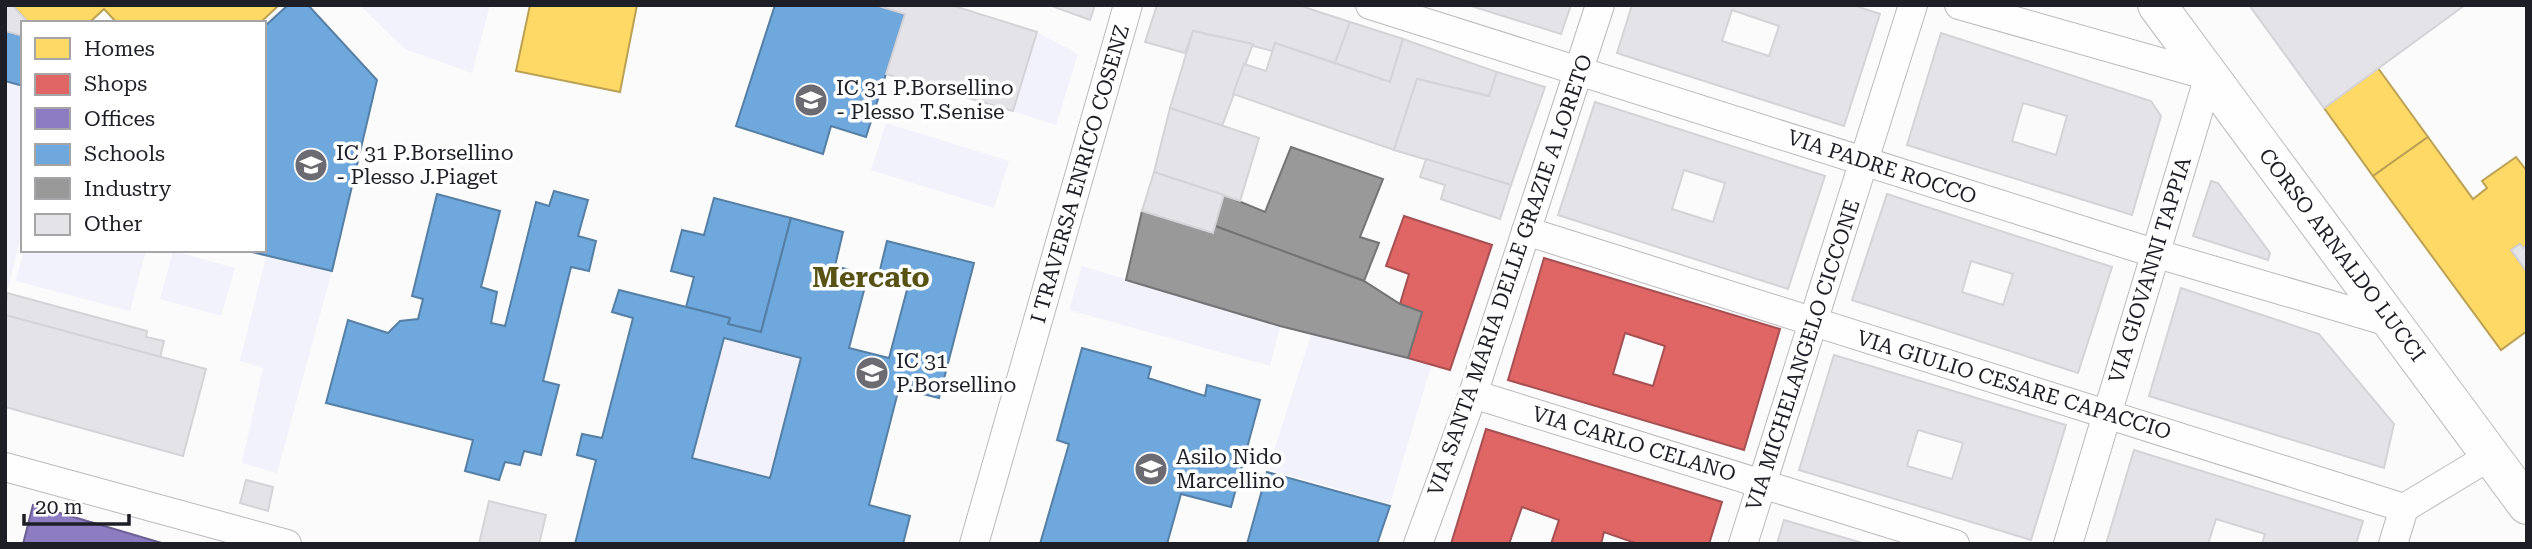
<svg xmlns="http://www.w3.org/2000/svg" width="2532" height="549" viewBox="0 0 2532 549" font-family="'Roboto Serif',serif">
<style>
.green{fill:#f1f2fc}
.homes{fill:#ffd966;stroke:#bba153;stroke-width:2}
.shops{fill:#e06666;stroke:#a65053;stroke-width:2;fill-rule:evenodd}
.offices{fill:#8e7cc3;stroke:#6c6094;stroke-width:2}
.schools{fill:#6fa8dc;stroke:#567fa5;stroke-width:2;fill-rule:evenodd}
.industry{fill:#999;stroke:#747476;stroke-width:2}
.building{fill:#e3e3e8;stroke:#d4d4d8;stroke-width:2;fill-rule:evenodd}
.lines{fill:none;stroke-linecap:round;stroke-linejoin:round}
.street-casing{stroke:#bababd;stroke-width:30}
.secondary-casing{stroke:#bababd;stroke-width:40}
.street{stroke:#fefefe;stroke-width:28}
.secondary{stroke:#fefefe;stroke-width:38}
.labels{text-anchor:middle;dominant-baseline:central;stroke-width:7;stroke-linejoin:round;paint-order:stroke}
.poi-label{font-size:21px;fill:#1d1e26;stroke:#fff;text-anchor:start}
.street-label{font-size:21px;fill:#1d1e26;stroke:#fff}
.district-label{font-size:28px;font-weight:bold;fill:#585215;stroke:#fff}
</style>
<rect width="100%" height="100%" fill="#fbfbfb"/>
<g class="green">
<polygon points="360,5 490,5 472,73 405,49"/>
<polygon points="1037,32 1078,54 1056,125 1013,111"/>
<polygon points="5,81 23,86 23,228 5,300"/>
<polygon points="886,123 1009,161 994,208 871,170"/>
<polygon points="24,250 146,250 130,311 16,281"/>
<polygon points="173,251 235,268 221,316 160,299"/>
<polygon points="266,257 332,271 277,473 242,463 263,368 240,361"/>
<polygon points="1082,266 1280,326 1270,366 1069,310"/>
<polygon points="1312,332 1431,366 1390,504 1268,469"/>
<polygon points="724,338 801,358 770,478 692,458"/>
</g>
<g class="homes">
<polygon points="12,5 279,5 260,23 117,23 104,9 89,23 29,23"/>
<polygon points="530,5 637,5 620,92 516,71"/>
<polygon points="2378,68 2428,137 2373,176 2324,108"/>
<polygon points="2428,137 2473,199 2487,188 2482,181 2516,157 2527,171 2527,245 2523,248 2520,244 2511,250 2527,272 2527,331 2501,350 2373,176"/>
</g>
<g class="shops">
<polygon points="1404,216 1492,245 1450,370 1408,358 1422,312 1400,304 1409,274 1386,266"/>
<path d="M1544 258 1780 329 1744 450 1508 380ZM1625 333 1665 346 1653 386 1613 374Z"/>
<polygon points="1486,429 1722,502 1709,544 1638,544 1604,532 1601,544 1551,544 1559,520 1522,507 1509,544 1451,544"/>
</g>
<polygon class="offices" points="33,505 165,544 23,544"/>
<g class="schools">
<polygon points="288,5 308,5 377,80 332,271 243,250 264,250 264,27"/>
<polygon points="775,5 875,5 905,14 866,137 831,126 823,154 736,126"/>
<polygon points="5,31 23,36 23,86 5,81"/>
<polygon points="554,191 588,200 578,236 596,241 589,271 571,267 543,381 559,385 541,455 524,451 520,465 505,462 499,480 465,471 473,440 326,403 348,320 388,333 400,321 418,319 423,299 412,296 437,194 500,211 481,287 497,292 491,323 505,326 536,202 549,206"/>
<polygon points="714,198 791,218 761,332 728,324 730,318 686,307 694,277 671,271 682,230 704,235"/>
<path d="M791 218 843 232 835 266 868 275 849 348 889 358 908 286 878 278 887 241 974 263 939 398 899 388 869 505 910 516 903 544H575L596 460 577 455 582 434 602 438 633 318 612 312 619 290 730 318 728 324 761 332ZM724 338 801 358 770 478 692 458Z"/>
<polygon points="1082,348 1151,367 1148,378 1205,396 1207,385 1260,400 1231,507 1181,494 1167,544 1040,544 1069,444 1057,440"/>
<polygon points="1267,472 1390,506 1377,544 1247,544"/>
</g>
<g class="industry">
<polygon points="1291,147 1383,179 1360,237 1379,243 1364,281 1215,226 1224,195 1265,212"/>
<polygon points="1142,211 1213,233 1215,226 1364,281 1400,304 1422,312 1408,358 1280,326 1126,280"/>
</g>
<g class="building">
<polygon points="5,5 12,5 29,23 23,23 23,36 5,31"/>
<polygon points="875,5 951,5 1037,32 1013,111 886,74 905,14"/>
<polygon points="1049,5 1095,5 1090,20"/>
<polygon points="1157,5 1298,5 1350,22 1335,63 1275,43 1273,51 1193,31 1185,53 1145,42"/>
<polygon points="1468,5 1571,5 1561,34"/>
<path d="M1632 5H1853L1880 14 1844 126 1617 53ZM1732 10 1779 26 1769 56 1722 41Z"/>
<polygon points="2249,5 2465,5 2324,108"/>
<polygon points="1350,22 1403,39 1390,82 1335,63"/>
<polygon points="1193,31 1253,44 1222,126 1170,108"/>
<path d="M1941 33 2151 101 2161 116 2132 215 1907 145ZM2023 103 2067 116 2056 155 2012 141Z"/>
<polygon points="1403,39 1497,72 1489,96 1417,79 1394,150 1233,94 1244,64 1266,71 1275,43 1390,82"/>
<polygon points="1497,72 1545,87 1511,185 1394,150 1417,79 1489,96"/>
<path d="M1595 102 1825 176 1788 289 1558 215ZM1684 170 1725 183 1713 222 1672 209Z"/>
<polygon points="1170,108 1259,138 1240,201 1154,172"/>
<polygon points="1426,159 1511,185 1500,219 1441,199 1445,185 1420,177"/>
<polygon points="1154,172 1224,195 1213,233 1142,211"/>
<polygon points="2211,181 2218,183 2270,253 2268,260 2193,236"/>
<path d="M1887 194 2112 267 2078 373 1852 300ZM1971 261 2013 274 2003 305 1962 292Z"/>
<polygon points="2520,244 2523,248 2527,245 2527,272 2511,250"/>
<polygon points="2181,288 2319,334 2394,424 2384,468 2149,396"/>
<polygon points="7,293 147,331 146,337 164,341 160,358 5,315"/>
<polygon points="5,315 206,369 183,456 5,407"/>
<path d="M1834 355 2066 425 2031 540 1799 470ZM1918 430 1963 443 1952 479 1907 466Z"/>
<polygon points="2134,450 2363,521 2356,544 2262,544 2265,534 2216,519 2208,544 2106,544"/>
<polygon points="246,480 273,487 268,511 240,503"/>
<polygon points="489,501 546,515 539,544 479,544"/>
<polygon points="1784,520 1866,544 1777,544"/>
</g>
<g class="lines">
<defs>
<g id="street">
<polyline points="1370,5 2154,253 2396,324"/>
<polyline points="1959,5 2209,76 2068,544"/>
<polyline points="1526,231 2404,508 2492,455"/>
<polyline points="1473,394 1955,544"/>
<polyline points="5,467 287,544"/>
<polyline points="974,544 1128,5"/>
<polyline points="1418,544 1473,394 1600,5"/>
<polyline points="1743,544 1913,5"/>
<polyline points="2393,544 2404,508"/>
</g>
<polyline id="secondary" points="2157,5 2527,505"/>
</defs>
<use href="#street" class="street-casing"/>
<use href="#secondary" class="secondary-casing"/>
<use href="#street" class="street"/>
<use href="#secondary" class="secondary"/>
</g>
<defs>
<symbol id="school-disc" viewBox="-11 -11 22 22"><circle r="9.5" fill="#6b6b71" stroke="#fff"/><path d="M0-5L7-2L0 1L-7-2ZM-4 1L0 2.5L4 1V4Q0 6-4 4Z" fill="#fff"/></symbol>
</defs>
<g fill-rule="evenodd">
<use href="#school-disc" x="792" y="81" width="38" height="38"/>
<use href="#school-disc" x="292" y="146" width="38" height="38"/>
<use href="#school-disc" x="853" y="354" width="38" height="38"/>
<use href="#school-disc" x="1132" y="450" width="38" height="38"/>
</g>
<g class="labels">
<g class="poi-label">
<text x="836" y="88">IC 31 P.Borsellino<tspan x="836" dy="24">- Plesso T.Senise</tspan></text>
<text x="336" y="153">IC 31 P.Borsellino<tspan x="336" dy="24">- Plesso J.Piaget</tspan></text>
<text x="896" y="361">IC 31<tspan x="896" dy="24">P.Borsellino</tspan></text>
<text x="1176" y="457">Asilo Nido<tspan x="1176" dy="24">Marcellino</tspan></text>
</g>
<g class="street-label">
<text transform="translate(1882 167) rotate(18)">VIA PADRE ROCCO</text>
<text transform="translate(1080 174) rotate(-74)">I TRAVERSA ENRICO COSENZ</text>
<text transform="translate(2342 255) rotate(53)">CORSO ARNALDO LUCCI</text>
<text transform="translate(2150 270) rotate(-73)">VIA GIOVANNI TAPPIA</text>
<text transform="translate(1510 275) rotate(-71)">VIA SANTA MARIA DELLE GRAZIE A LORETO</text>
<text transform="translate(1803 355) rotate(-72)">VIA MICHELANGELO CICCONE</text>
<text transform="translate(2014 385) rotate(17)">VIA GIULIO CESARE CAPACCIO</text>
<text transform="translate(1634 444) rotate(17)">VIA CARLO CELANO</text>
</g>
<g class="district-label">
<text x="871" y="277">Mercato</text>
</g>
</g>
<rect width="2532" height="549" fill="none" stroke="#1d1e26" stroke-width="14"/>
<rect x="21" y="21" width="245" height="231" fill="#ffffff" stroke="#a5a5a8" stroke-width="2"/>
<rect x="35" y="38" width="35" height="21" fill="#ffd966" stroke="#a5a5a8" stroke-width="2"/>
<text x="84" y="56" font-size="21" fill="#1d1e26">Homes</text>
<rect x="35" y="74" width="35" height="21" fill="#e06666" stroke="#a5a5a8" stroke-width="2"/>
<text x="84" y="91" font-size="21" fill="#1d1e26">Shops</text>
<rect x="35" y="108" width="35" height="21" fill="#8e7cc3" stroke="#a5a5a8" stroke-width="2"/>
<text x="84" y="126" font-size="21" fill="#1d1e26">Offices</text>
<rect x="35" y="144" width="35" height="21" fill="#6fa8dc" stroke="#a5a5a8" stroke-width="2"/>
<text x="84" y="161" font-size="21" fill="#1d1e26">Schools</text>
<rect x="35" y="178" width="35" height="21" fill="#999999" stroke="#a5a5a8" stroke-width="2"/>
<text x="84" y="196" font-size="21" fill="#1d1e26">Industry</text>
<rect x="35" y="214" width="35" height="21" fill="#e3e3e8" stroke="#a5a5a8" stroke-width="2"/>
<text x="84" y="231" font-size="21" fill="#1d1e26">Other</text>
<path d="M24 514v10h105v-10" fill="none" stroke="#1d1e26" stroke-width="3.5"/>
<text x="35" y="514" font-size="21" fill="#1d1e26" stroke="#ffffff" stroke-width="5" paint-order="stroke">20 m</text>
</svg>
